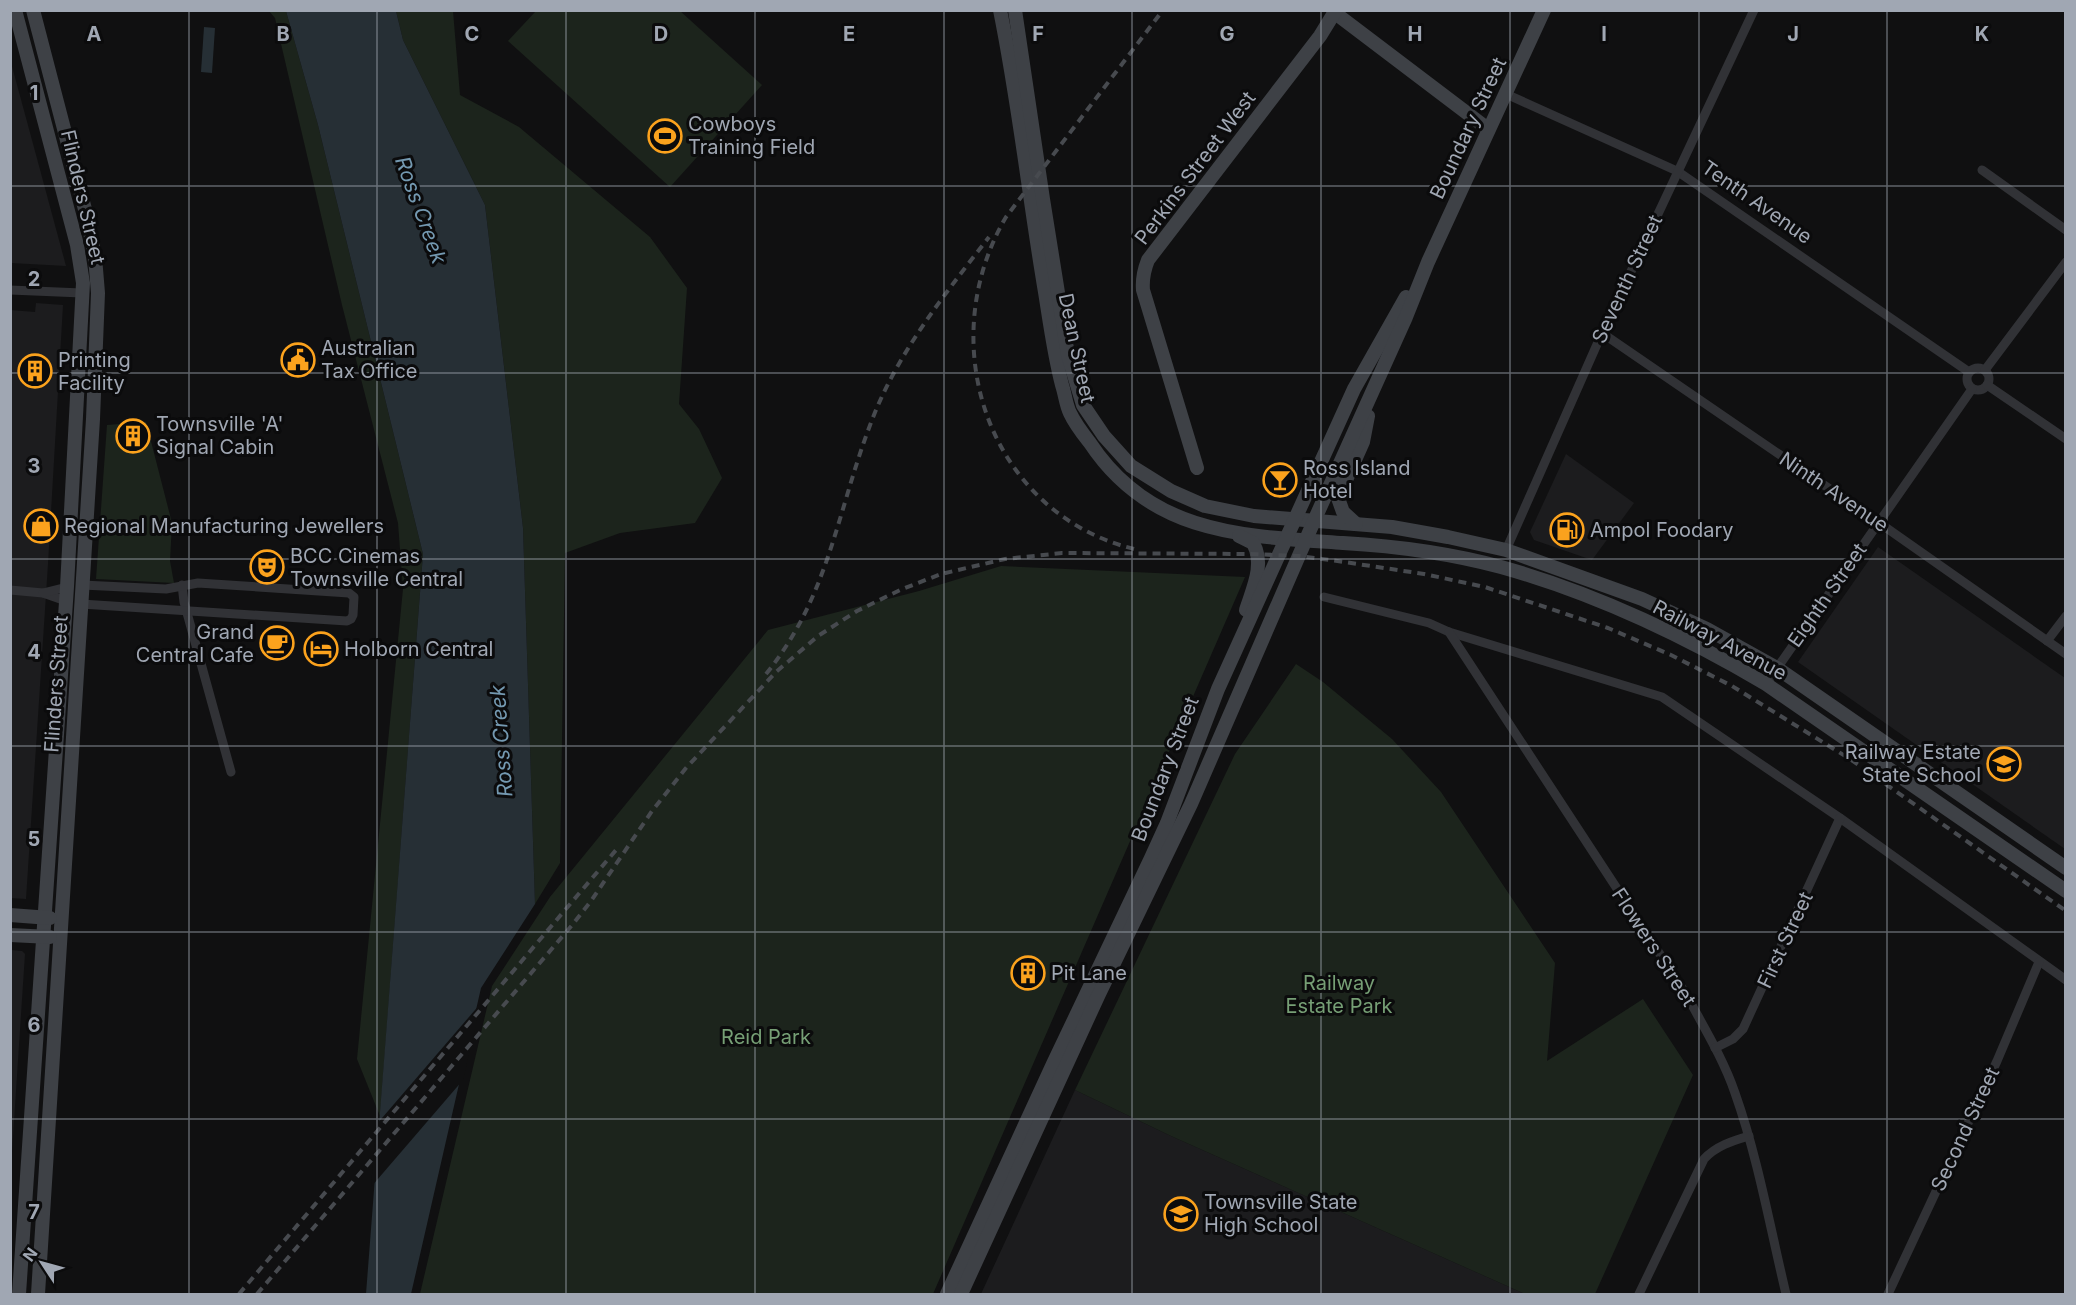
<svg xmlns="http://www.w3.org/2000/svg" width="2076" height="1305" viewBox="0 0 2076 1305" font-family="Inter,sans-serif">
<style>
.built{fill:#1c1c1e}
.green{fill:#1c241c}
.water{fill:#262f35}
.pier{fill:#101011}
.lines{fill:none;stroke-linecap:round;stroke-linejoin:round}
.street{stroke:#313236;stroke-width:9}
.secondary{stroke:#3e4146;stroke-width:14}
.rail{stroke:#474a4f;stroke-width:4;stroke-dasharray:8 6;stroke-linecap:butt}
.grid{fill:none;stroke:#a0a7b3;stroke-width:1.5;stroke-opacity:0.55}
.labels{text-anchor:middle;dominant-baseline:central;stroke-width:6;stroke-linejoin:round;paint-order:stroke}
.poi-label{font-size:20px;fill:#a0a7b3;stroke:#0b0b0c;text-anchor:start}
.street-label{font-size:20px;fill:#a0a7b3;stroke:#0b0b0c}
.park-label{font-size:20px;fill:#769f75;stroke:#0b0b0c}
.water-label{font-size:21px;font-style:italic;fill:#7499b1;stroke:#0b0b0c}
.grid-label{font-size:20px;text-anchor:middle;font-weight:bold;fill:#a0a7b3;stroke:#0b0b0c;stroke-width:6;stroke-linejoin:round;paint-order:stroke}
</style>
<rect width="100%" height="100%" fill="#101011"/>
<g class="built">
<polygon points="10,59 39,166 66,266 11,263"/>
<polygon points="36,303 63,305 48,564 26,899 10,898 10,310 35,312"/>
<polygon points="1566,454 1634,503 1592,560 1534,540 1530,532"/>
<polygon points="1878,547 2065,678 2065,849 1798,662"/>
<polygon points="11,950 22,951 25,954 11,1167"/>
<polygon points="1075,1090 1171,1136 1525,1294 981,1294"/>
</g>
<g class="green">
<polygon points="269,11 286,11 318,125 423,554 380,1116 357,1059 403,589 398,523 342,305 275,18"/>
<polygon points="396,11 453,11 460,95 519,127 650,237 687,288 679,404 699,429 722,478 695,523 620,533 565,553 560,863 535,904 523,528 485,205 403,40"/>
<polygon points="536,11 680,11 762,85 670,187 508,41"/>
<polygon points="146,422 172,523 170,561 174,583 96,579 107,425"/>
<polygon points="1001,566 1245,577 933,1294 420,1294 492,986 550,897 768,630 919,591"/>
<polygon points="1296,664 1323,682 1392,739 1441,792 1555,963 1547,1061 1643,999 1693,1075 1595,1294 1525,1294 1171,1136 1075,1090 1235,754"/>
</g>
<g class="water">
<polygon points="286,11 396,11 403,40 485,205 523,528 535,904 481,988 411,1294 366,1294 423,554 318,125"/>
<polygon points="204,27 215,28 212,73 201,72"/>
</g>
<polygon class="pier" points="481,1003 463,1080 371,1187 376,1125"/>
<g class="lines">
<g class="street">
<polyline points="1506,94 1677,171 1969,372"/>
<polyline points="1982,170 2066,230"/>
<polyline points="10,290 82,293"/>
<polyline points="1602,333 1878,522 2066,654"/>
<circle cx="1978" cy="379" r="11"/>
<polyline points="1985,370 2066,262"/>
<polyline points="1987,385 2066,439"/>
<polyline points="1506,550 1602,333 1754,10"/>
<polyline points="182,585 184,602 231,772"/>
<polyline points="10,590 43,593 66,601"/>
<polyline points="43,593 67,587"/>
<polyline points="1324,597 1429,623 1449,632 1662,697 1840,818 2066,980"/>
<polyline points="81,604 347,621 351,619 353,615 354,597 349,593 198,583 166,589 82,585"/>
<path d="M1449 632 1686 994C1703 1026 1723 1058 1735 1093 1758 1158 1770 1227 1786 1294"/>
<polyline points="2047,641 2066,616"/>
<polyline points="1766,684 1972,389"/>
<polyline points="1715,1048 1733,1039 1743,1029 1840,818"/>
<path d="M1639 1294 1704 1159C1716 1146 1732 1141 1749 1136"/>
<polyline points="1888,1294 1997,1061 2039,962"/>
</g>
<g class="secondary">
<polyline points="15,10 77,245 83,283 67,587 19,1294"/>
<polyline points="33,10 87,217 95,257 98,293 93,419 38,1294"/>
<path d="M1000 10C1019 103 1029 198 1045 292 1050 323 1054 354 1062 385 1065 394 1066 405 1070 413 1075 424 1083 434 1090 443 1151 535 1243 536 1343 543 1395 546 1449 553 1501 567 1594 593 1683 635 1766 684L2066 891"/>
<polyline points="1015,10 1043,199 1068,355 1083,405 1104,436 1131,466 1171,491 1205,506 1254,516 1392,527 1448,537 1506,550 1642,599 1707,629 1777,668 2066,868"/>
<polyline points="1335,13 1488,129"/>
<path d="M1197 468 1143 290C1142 278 1144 270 1148 260L1320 36 1336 10"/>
<polyline points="1356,524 1343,512 1338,498 1363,442 1368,416"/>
<path d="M1239 536 1253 543C1265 564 1253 588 1246 610"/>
<polyline points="10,915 50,918"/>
<polyline points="10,935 50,937"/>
<polyline points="947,1294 1053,1064 1151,858 1167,823 1218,689 1354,389 1406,297"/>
<polyline points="961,1294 1099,994 1191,804 1314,521 1406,317 1428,262 1544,10"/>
</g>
<g class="rail">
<path d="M1134 549C988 513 932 343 1006 217L1163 10"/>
<path d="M766 674C830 595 837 510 872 420 898 352 945 294 989 237"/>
<polyline points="239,1294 616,850"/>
<polyline points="257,1294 573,924 591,901 652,811 686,768 776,672 818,636 857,611 900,590 941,574 1005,559 1062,553 1251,554 1299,556 1331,560 1424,574 1485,587 1608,628 1671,655 1732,686 1850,759 2066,911"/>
</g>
</g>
<path class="grid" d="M189 10V1294M377 10V1294M566 10V1294M755 10V1294M944 10V1294M1132 10V1294M1321 10V1294M1510 10V1294M1699 10V1294M1887 10V1294M10 186H2066M10 373H2066M10 559H2066M10 746H2066M10 932H2066M10 1119H2066"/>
<defs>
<symbol id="stadium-ring" viewBox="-11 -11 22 22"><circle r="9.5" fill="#0b0b0c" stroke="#fba21d" stroke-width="1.5"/><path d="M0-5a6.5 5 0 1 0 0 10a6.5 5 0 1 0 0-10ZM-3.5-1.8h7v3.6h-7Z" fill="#fba21d"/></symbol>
<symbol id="civic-ring" viewBox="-11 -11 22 22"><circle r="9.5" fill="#0b0b0c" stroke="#fba21d" stroke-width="1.5"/><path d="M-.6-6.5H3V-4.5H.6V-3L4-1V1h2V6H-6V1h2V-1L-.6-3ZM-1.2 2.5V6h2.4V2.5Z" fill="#fba21d"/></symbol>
<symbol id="building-ring" viewBox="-11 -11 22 22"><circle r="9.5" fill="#0b0b0c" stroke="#fba21d" stroke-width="1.5"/><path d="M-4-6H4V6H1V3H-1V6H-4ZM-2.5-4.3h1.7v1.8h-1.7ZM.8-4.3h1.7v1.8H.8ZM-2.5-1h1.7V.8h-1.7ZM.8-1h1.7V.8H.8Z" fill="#fba21d"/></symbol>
<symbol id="bar-ring" viewBox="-11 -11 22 22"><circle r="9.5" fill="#0b0b0c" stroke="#fba21d" stroke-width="1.5"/><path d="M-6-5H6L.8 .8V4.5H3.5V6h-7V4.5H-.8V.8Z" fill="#fba21d"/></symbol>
<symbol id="shop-ring" viewBox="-11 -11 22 22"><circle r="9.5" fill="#0b0b0c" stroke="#fba21d" stroke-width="1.5"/><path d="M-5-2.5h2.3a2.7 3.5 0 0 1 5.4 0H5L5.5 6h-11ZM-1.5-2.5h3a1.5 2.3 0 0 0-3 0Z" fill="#fba21d"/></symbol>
<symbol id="fuel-ring" viewBox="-11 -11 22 22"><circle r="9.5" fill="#0b0b0c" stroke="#fba21d" stroke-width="1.5"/><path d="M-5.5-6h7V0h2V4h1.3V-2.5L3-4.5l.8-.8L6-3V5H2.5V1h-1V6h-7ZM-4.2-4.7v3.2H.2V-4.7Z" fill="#fba21d"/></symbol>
<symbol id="theatre-ring" viewBox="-11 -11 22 22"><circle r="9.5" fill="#0b0b0c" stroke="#fba21d" stroke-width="1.5"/><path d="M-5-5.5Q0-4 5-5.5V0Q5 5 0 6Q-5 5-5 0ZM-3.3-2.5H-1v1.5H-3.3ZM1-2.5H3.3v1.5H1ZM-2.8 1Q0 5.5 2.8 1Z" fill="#fba21d"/></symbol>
<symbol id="cafe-ring" viewBox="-11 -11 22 22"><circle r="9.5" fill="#0b0b0c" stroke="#fba21d" stroke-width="1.5"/><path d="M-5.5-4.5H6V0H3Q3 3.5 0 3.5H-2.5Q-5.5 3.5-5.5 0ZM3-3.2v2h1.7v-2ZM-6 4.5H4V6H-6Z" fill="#fba21d"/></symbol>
<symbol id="hotel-ring" viewBox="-11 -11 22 22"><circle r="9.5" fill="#0b0b0c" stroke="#fba21d" stroke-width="1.5"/><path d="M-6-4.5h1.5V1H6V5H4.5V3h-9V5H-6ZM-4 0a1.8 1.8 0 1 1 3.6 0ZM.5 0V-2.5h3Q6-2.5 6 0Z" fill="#fba21d"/></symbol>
<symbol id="school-ring" viewBox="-11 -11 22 22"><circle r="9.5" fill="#0b0b0c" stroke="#fba21d" stroke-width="1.5"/><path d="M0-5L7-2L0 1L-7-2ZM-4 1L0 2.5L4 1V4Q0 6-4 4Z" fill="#fba21d"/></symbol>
</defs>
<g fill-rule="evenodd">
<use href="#stadium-ring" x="646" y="117" width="38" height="38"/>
<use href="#civic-ring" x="279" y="341" width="38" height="38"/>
<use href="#building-ring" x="16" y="352" width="38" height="38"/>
<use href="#building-ring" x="114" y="417" width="38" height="38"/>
<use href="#bar-ring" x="1261" y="461" width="38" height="38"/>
<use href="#shop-ring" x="22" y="507" width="38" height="38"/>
<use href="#fuel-ring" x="1548" y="511" width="38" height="38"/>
<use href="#theatre-ring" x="248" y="548" width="38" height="38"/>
<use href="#cafe-ring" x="258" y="624" width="38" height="38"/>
<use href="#hotel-ring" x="302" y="630" width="38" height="38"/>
<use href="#school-ring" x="1985" y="745" width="38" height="38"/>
<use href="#building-ring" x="1009" y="954" width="38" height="38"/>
<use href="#school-ring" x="1162" y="1195" width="38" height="38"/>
</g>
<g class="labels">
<g class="poi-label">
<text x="688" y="124">Cowboys<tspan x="688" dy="23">Training Field</tspan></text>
<text x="321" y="348">Australian<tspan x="321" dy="23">Tax Office</tspan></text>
<text x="58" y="360">Printing<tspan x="58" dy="23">Facility</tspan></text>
<text x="156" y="424">Townsville 'A'<tspan x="156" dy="23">Signal Cabin</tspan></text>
<text x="1303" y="468">Ross Island<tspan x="1303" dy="23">Hotel</tspan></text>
<text x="64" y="526">Regional Manufacturing Jewellers</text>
<text x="1590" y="530">Ampol Foodary</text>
<text x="290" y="556">BCC Cinemas<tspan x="290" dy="23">Townsville Central</tspan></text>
<text x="254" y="632" text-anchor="end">Grand<tspan x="254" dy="23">Central Cafe</tspan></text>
<text x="344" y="649">Holborn Central</text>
<text x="1981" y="752" text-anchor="end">Railway Estate<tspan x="1981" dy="23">State School</tspan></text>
<text x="1051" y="973">Pit Lane</text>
<text x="1204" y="1202">Townsville State<tspan x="1204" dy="23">High School</tspan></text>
</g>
<g class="street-label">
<text transform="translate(1468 128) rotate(-65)">Boundary Street</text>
<text transform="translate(1195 168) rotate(-53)">Perkins Street West</text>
<text transform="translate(83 197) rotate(77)">Flinders Street</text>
<text transform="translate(1757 202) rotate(35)">Tenth Avenue</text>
<text transform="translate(1627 279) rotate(-65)">Seventh Street</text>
<text transform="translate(1077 348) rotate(78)">Dean Street</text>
<text transform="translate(1834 492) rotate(34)">Ninth Avenue</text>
<text transform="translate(1827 595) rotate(-55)">Eighth Street</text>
<text transform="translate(1720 640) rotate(28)">Railway Avenue</text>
<text transform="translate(56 684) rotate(-86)">Flinders Street</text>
<text transform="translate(1165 769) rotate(-69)">Boundary Street</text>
<text transform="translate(1785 940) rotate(-65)">First Street</text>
<text transform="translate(1654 947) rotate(57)">Flowers Street</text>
<text transform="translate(1965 1129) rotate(-65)">Second Street</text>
</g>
<g class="park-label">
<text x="1339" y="983">Railway<tspan x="1339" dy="23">Estate Park</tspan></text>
<text x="766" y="1037">Reid Park</text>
</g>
<g class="water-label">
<text transform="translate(421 210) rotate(70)">Ross Creek</text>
<text transform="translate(501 741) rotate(-94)">Ross Creek</text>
</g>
</g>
<g class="grid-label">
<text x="94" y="41">A</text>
<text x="283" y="41">B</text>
<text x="472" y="41">C</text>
<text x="661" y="41">D</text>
<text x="849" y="41">E</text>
<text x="1038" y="41">F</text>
<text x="1227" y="41">G</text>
<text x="1415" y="41">H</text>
<text x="1604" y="41">I</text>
<text x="1793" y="41">J</text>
<text x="1982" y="41">K</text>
<text x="34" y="100">1</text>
<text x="34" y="286">2</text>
<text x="34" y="473">3</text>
<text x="34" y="659">4</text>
<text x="34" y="846">5</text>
<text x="34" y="1032">6</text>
<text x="34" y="1219">7</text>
</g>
<rect width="2076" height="1305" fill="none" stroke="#a0a7b3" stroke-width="24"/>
<g transform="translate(42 1263) rotate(306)" stroke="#0b0b0c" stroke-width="4.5" paint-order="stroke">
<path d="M0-4.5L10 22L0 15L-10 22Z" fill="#a0a7b3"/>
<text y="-9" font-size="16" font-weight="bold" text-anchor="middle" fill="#a0a7b3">N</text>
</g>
</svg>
